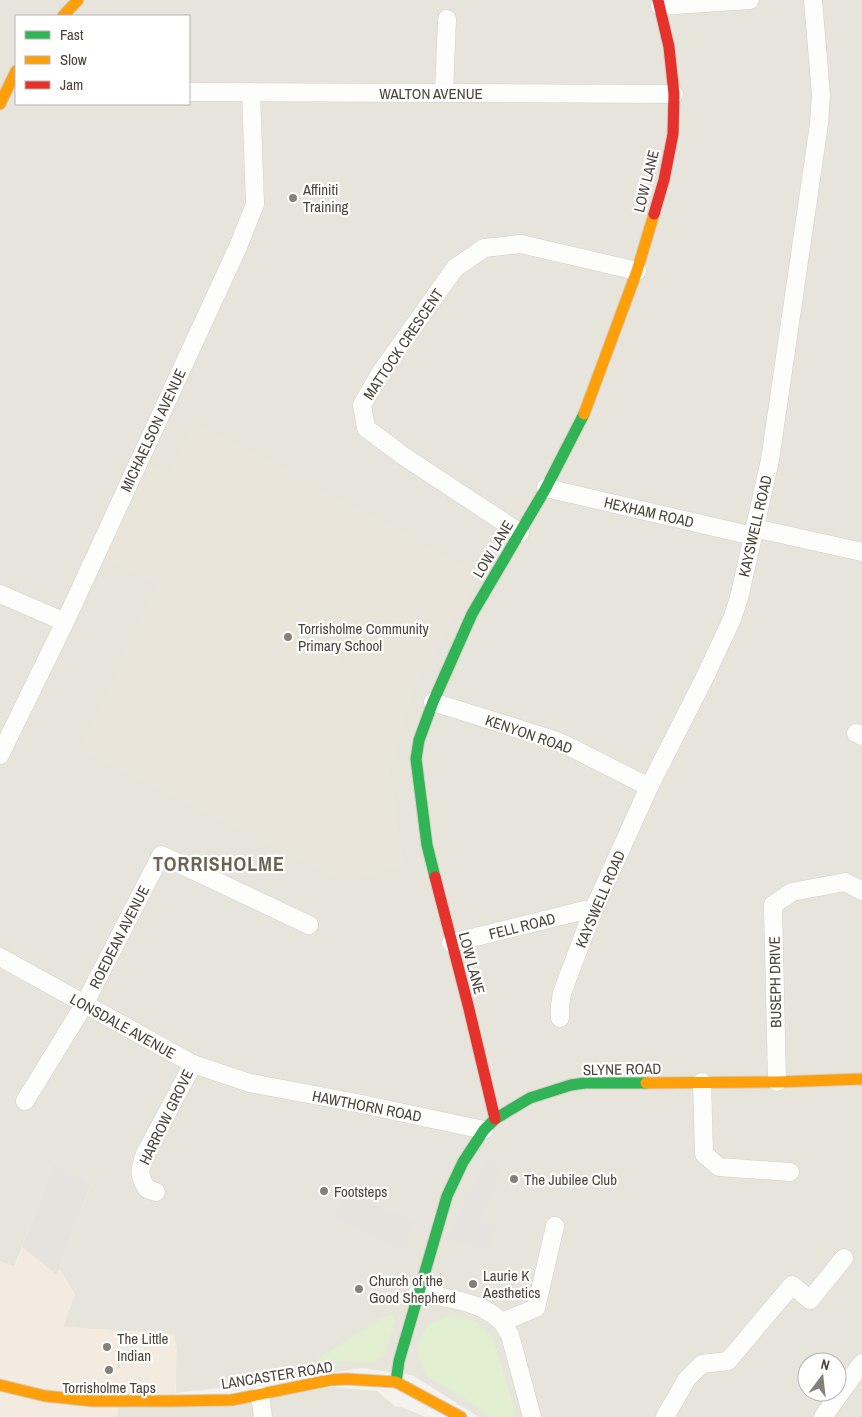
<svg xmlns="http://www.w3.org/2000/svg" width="862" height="1417" viewBox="0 0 862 1417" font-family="'Archivo Narrow',sans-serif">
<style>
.residential{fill:#e7e4dc;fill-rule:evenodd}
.commercial{fill:#f3ebdf}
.education{fill:#eae5da}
.green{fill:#e1eecf}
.parking{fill:#e6e3df}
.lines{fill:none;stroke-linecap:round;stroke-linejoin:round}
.street-casing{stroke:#d2d0cb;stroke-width:19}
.fast-casing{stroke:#d3cfc5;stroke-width:13}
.slow-casing{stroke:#d3cfc5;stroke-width:13}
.jam-casing{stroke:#d3cfc5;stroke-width:13}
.street{stroke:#fdfdfc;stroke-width:18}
.fast{stroke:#30b455;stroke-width:11}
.slow{stroke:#ff9f0a;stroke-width:11}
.jam{stroke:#e5322d;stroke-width:11}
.poi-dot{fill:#868178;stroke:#fff;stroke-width:2}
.labels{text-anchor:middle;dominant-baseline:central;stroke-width:4.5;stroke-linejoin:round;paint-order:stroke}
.street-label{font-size:15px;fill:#4b4439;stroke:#fff}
.poi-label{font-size:15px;fill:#4b4439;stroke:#fff;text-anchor:start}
.district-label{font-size:20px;font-weight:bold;letter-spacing:1px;fill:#6e6250;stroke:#fff}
</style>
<rect width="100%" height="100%" fill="#f4f2ee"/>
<g class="residential">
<path d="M0 0H862V1417H479L412 1375 362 1368 265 1383 176 1393 174 1334 63 1327 75 1294 59 1269 91 1184 55 1162 14 1267 0 1261ZM16 16H189V104H16ZM807 1362H837V1392H807Z"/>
<polygon points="333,1387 377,1391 395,1406 404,1408 426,1417 117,1417 118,1404"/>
</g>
<polygon class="commercial" points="55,1161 91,1184 59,1269 75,1294 63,1327 174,1334 177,1348 175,1402 118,1405 117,1417 0,1417 0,1261 15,1267"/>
<polygon class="education" points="196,422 480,574 413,690 390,772 404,865 346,882 78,749 159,585 100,555 144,461 171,474"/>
<g class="green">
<path d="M389 1315C393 1315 394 1317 395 1321L386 1352 383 1357 378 1360 373 1362 344 1361 319 1363 316 1360 375 1322Z"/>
<path d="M450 1316C469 1316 482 1323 493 1339L516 1415 515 1417H489L465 1399 428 1377C424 1371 420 1365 419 1359 413 1338 430 1319 450 1316Z"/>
</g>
<g class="parking">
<polygon points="489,1160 502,1164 483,1220 496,1225 488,1251 447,1240 465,1198 481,1171"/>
<polygon points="55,1161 91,1184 57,1275 22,1247"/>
<polygon points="346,1184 378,1196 376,1203 379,1208 416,1220 404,1250 333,1218"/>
</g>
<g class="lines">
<defs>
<g id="street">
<polyline points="660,6 750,0"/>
<polyline points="189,92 674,94"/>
<polyline points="444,93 447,19"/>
<polyline points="546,488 753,536"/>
<polyline points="754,528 862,552"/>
<polyline points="520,533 402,455 366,428 362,405 381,372 455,268 484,248 521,244 637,271"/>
<polyline points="0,594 65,622"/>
<polyline points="433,702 554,740 574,749 649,787"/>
<polyline points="856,733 862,736"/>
<polyline points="0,755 65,622 238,247 255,204 251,92"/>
<polyline points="451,943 585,910 592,913"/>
<polyline points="0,957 193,1064 250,1083 352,1102 484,1130"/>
<polyline points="560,1018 560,1005 562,993 592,913 649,787 704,679 732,619 739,598 770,460 819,124 821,95 813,0"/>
<polyline points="702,1082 704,1154 719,1167 790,1172"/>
<polyline points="777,1082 773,905 792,892 845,882 862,891"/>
<polyline points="25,1101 84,1005 161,855 309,925"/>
<path d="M156 1192 147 1189C138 1175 139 1170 145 1154L193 1064"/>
<polyline points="418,1292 461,1301 480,1307 492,1314 502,1322 510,1335 532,1417"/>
<polyline points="502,1322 536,1308 555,1226"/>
<polyline points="260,1395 263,1417"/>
<polyline points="665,1417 687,1379 702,1364 728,1361 792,1285 810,1300 844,1258"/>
<polyline points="823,1417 862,1363"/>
</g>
<g id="fast">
<polyline points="435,877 427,845 416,759 419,740 433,702 472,614 546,488 584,414"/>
<polyline points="396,1382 399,1361 447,1196 463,1162 484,1130 495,1119 530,1098 571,1085 585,1083 646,1083"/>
</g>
<g id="slow">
<polyline points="63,16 78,0"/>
<polyline points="0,104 16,71"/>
<polyline points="584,414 637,271 654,214"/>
<polyline points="646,1083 777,1082 862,1079"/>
<polyline points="0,1385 45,1396 93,1401 170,1401 232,1400 330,1380 346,1379 396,1382 461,1417"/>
</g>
<g id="jam">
<polyline points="654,214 664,180 673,134 674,94 669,47 658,0"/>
<polyline points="435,877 469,1009 495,1119"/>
</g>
</defs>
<use href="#street" class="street-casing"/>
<use href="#fast" class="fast-casing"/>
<use href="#slow" class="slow-casing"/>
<use href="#jam" class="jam-casing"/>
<use href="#street" class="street"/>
<use href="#fast" class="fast"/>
<use href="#slow" class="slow"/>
<use href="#jam" class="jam"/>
</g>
<g class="poi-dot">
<circle cx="293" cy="198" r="5"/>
<circle cx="288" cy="637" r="5"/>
<circle cx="514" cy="1179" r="5"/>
<circle cx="324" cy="1191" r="5"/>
<circle cx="473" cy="1284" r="5"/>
<circle cx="359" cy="1289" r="5"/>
<circle cx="107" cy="1347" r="5"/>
<circle cx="109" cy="1370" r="5"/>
</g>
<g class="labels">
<g class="street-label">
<text x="431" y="93">WALTON AVENUE</text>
<text transform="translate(646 181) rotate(-76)">LOW LANE</text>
<text transform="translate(403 344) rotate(-56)">MATTOCK CRESCENT</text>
<text transform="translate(153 430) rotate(-65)">MICHAELSON AVENUE</text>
<text transform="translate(649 512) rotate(13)">HEXHAM ROAD</text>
<text transform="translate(755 526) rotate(-77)">KAYSWELL ROAD</text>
<text transform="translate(493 549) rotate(-59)">LOW LANE</text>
<text transform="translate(529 734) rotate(19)">KENYON ROAD</text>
<text transform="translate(600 899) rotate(-67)">KAYSWELL ROAD</text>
<text transform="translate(522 926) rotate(-14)">FELL ROAD</text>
<text transform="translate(119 937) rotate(-63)">ROEDEAN AVENUE</text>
<text transform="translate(472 963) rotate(75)">LOW LANE</text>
<text transform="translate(775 982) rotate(-91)">BUSEPH DRIVE</text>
<text transform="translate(123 1026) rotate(29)">LONSDALE AVENUE</text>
<text transform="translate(622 1069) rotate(-1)">SLYNE ROAD</text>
<text transform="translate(367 1106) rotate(11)">HAWTHORN ROAD</text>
<text transform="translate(166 1117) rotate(-64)">HARROW GROVE</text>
<text transform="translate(277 1375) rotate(-9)">LANCASTER ROAD</text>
</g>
<g class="poi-label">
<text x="303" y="189">Affiniti<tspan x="303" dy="17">Training</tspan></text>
<text x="298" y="628">Torrisholme Community<tspan x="298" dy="17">Primary School</tspan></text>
<text x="524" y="1179">The Jubilee Club</text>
<text x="334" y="1191">Footsteps</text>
<text x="483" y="1275">Laurie K<tspan x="483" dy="17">Aesthetics</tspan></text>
<text x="369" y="1280">Church of the<tspan x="369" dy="17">Good Shepherd</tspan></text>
<text x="117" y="1338">The Little<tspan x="117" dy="17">Indian</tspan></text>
<text x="109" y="1387" text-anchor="middle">Torrisholme Taps</text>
</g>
<g class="district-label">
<text x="219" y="863">TORRISHOLME</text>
</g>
</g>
<rect x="15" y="15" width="175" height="90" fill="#ffffff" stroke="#b7b4b0"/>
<rect x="25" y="31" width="25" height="8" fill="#30b455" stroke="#b7b4b0"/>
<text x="60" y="40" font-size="15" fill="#4b4439">Fast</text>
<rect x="25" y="56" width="25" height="8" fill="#ff9f0a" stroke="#b7b4b0"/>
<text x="60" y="65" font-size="15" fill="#4b4439">Slow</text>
<rect x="25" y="81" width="25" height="8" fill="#e5322d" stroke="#b7b4b0"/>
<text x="60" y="90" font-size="15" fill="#4b4439">Jam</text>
<g transform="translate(822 1377) rotate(15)"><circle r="24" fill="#ffffff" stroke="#b7b4b0"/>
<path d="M0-4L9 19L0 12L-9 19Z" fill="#868178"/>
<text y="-8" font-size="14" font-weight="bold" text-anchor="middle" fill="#4b4439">N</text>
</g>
</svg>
